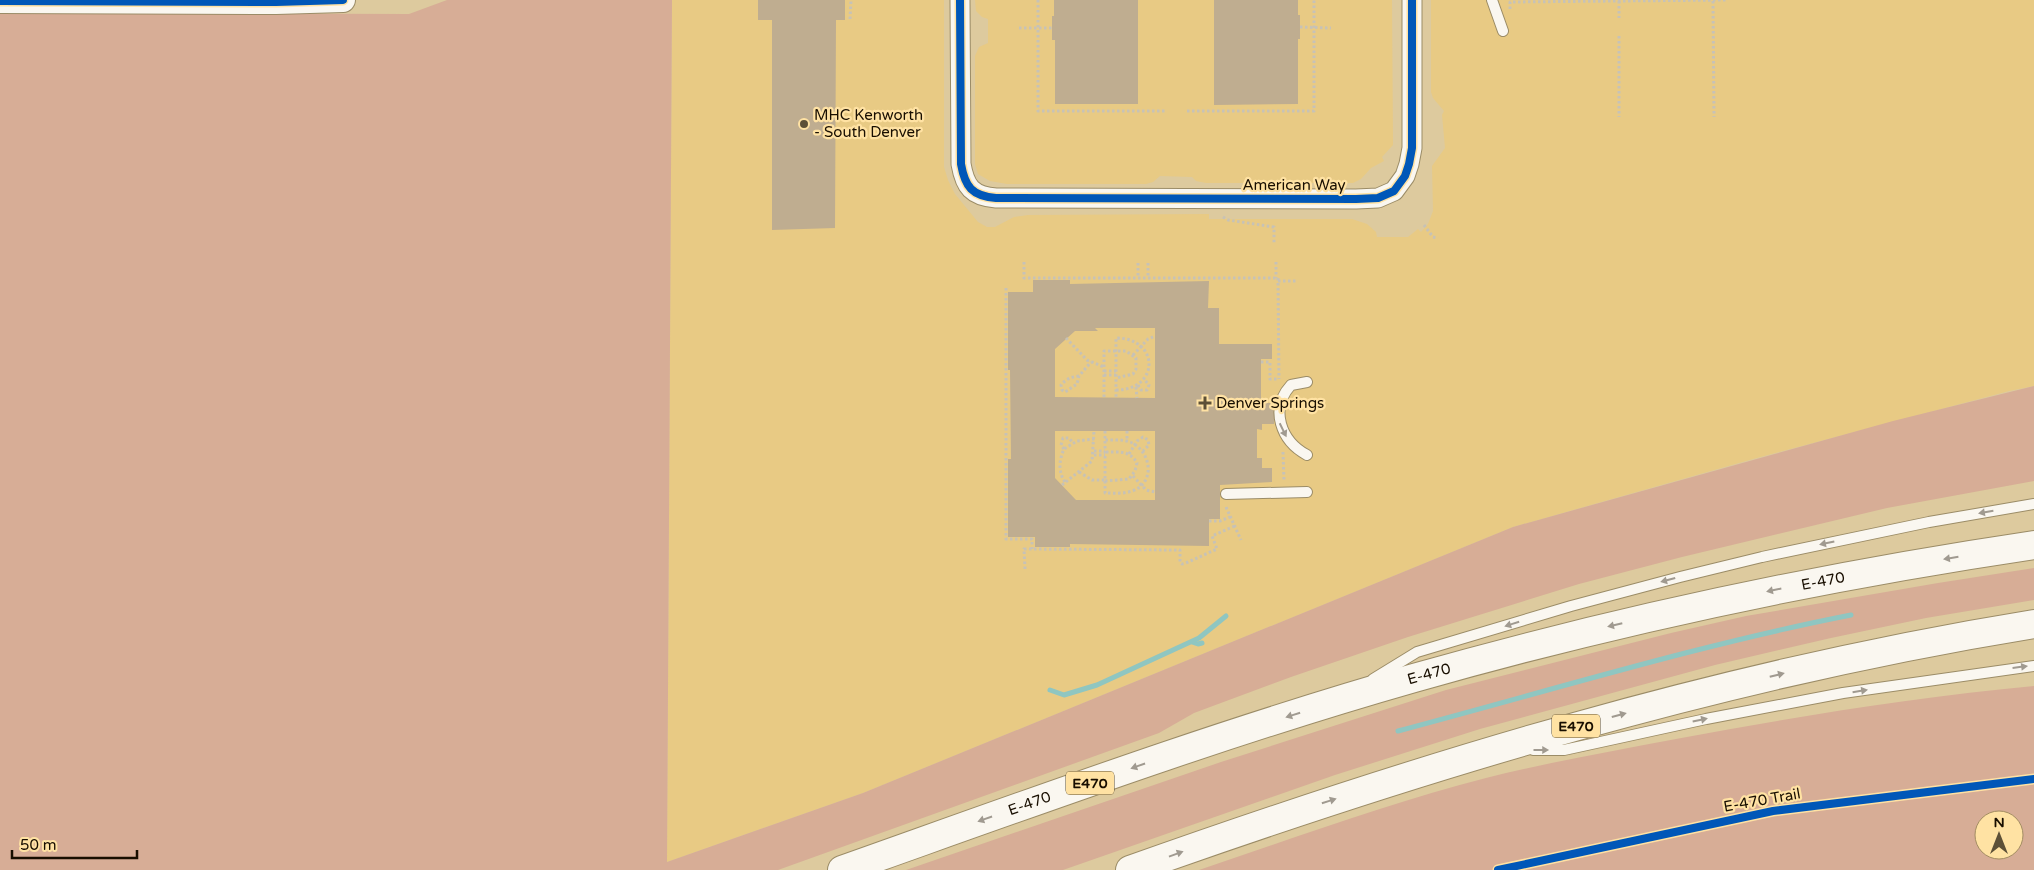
<svg xmlns="http://www.w3.org/2000/svg" width="2034" height="870" viewBox="0 0 2034 870" font-family="'Varela Round',sans-serif">
<style>
.built{fill:#e8ca84}
.green{fill:#d7ad96;fill-rule:evenodd}
.lines{fill:none;stroke-linecap:round;stroke-linejoin:round}
.stream{stroke:#8fc6c1;stroke-width:5}
.building{fill:#bfad90;fill-rule:evenodd}
.service-casing{stroke:#9b8c67;stroke-width:12}
.minor-casing{stroke:#9b8c67;stroke-width:21}
.tertiary-casing{stroke:#9b8c67;stroke-width:26}
.motorway-casing{stroke:#9b8c67;stroke-width:30}
.path{stroke:#c7c2b6;stroke-width:3;stroke-dasharray:2.5 2.5;stroke-linecap:butt}
.service{stroke:#faf7f0;stroke-width:10}
.minor{stroke:#faf7f0;stroke-width:19}
.tertiary{stroke:#faf7f0;stroke-width:24}
.motorway{stroke:#faf7f0;stroke-width:28}
.cycleway-casing{stroke:#ffe2a3;stroke-width:11}
.cycleway{stroke:#0057b8;stroke-width:8}
.oneway{fill:#a09a90}
.poi-dot{fill:#5d5037;stroke:#ffe2a3;stroke-width:2}
.labels{text-anchor:middle;dominant-baseline:central;stroke-width:4.5;stroke-linejoin:round;paint-order:stroke}
.shield{fill:#ffe2a3;stroke:#5d4e31;stroke-width:1}
.shield-label{font-size:14px;font-weight:bold;fill:#180e00}
.poi-label{font-size:15px;fill:#180e00;stroke:#ffe2a3;text-anchor:start}
.street-label{font-size:15px;fill:#180e00;stroke:#ffe2a3}
</style>
<rect width="100%" height="100%" fill="#ddca9e"/>
<g class="built">
<polygon points="672,0 944,0 944,167 948,180 955,194 978,222 987,227 995,227 1014,217 1028,215 1209,214 1209,219 1352,219 1367,224 1376,232 1377,237 1408,237 1418,229 1421,232 1428,224 1433,211 1432,166 1445,148 1442,115 1444,111 1433,98 1431,92 1431,0 2034,0 2034,386 2009,391 1753,459 1513,527 863,793 667,862"/>
<polygon points="975,0 1392,0 1393,145 1382,157 1384,161 1371,168 1361,179 1353,183 1206,183 1196,181 1192,177 1160,176 1153,182 1146,184 1007,184 990,181 978,174 975,164 975,56 979,47 988,43 988,19 982,17 976,11"/>
</g>
<g class="green">
<polygon points="447,0 672,0 667,862 863,793 1513,527 1893,421 2034,386 2034,481 1887,508 1682,557 1579,584 1408,637 1291,677 1194,713 1159,733 778,870 0,870 0,13 409,14"/>
<polygon points="2034,568 2034,600 1926,618 1831,638 1715,665 1480,729 1335,775 1063,870 906,870 1221,762 1446,690 1671,633 1746,616 1938,583"/>
<path d="M2034 686V870H1199C1294 838 1389 803 1486 778 1549 762 1613 751 1676 739 1795 717 1914 697 2034 686ZM1984 820H2014V850H1984Z"/>
</g>
<g class="lines">
<g class="stream">
<polyline points="1192,642 1198,644 1202,643"/>
<polyline points="1050,690 1064,695 1097,685 1199,638 1226,616"/>
<path d="M1398 731C1549 691 1698 645 1851 615"/>
</g>
</g>
<g class="building">
<polygon points="758,0 845,0 845,20 836,20 835,228 772,230 772,20 758,20"/>
<polygon points="1054,0 1138,0 1138,104 1055,104 1055,40 1052,40 1052,16 1054,16"/>
<polygon points="1214,0 1298,0 1298,15 1300,15 1300,39 1298,39 1298,104 1214,105"/>
<path d="M1033 280H1070V284L1209 281 1208 308H1219V344H1272V359H1261V403H1274V424H1262V430L1257 429V458H1262V468H1272V482L1220 485V519H1209V546L1070 544V547H1035V537H1008V459H1011L1010 370H1008V292H1033ZM1095 328H1155V398L1055 397V349L1075 331H1098ZM1055 431H1155V500H1076L1055 478Z"/>
</g>
<g class="lines">
<defs>
<g id="service">
<polyline points="1492,0 1503,31"/>
<path d="M1307 382 1291 385C1269 409 1281 441 1307 455"/>
<polyline points="1226,494 1307,492"/>
<polyline points="1373,679 1417,652 1571,606 1680,577 1762,557 1929,522 2034,504"/>
<polyline points="1533,750 1564,750 1706,719 1843,693 2034,666"/>
</g>
<path id="minor" d="M960 0 961 164C965 187 972 196 996 198L1356 199 1378 198 1394 191 1405 176 1409 164 1412 148V0"/>
<polyline id="tertiary" points="0,1 276,2 343,0"/>
<g id="motorway">
<path id="s1" d="M842 870C1031 803 1221 733 1414 678 1618 620 1825 576 2034 545"/>
<path d="M1130 870C1425 765 1725 674 2034 624"/>
</g>
</defs>
<use href="#service" class="service-casing"/>
<use href="#minor" class="minor-casing"/>
<use href="#tertiary" class="tertiary-casing"/>
<use href="#motorway" class="motorway-casing"/>
<g class="path">
<polyline points="1038,0 1038,111 1165,111"/>
<polyline points="1619,1 1619,18"/>
<polyline points="1713,1 1714,117"/>
<polyline points="1510,9 1510,2 1727,0"/>
<polyline points="850,19 851,0"/>
<polyline points="1300,27 1331,28"/>
<polyline points="1019,28 1052,28"/>
<polyline points="1619,36 1619,117"/>
<polyline points="1187,111 1314,111 1314,0"/>
<polyline points="1223,217 1228,220 1274,227 1274,243"/>
<polyline points="1424,225 1433,237 1438,238"/>
<polyline points="1024,262 1024,278 1278,278 1279,379"/>
<polyline points="1276,262 1276,278"/>
<polyline points="1138,263 1138,278"/>
<polyline points="1148,263 1148,278"/>
<polyline points="1278,281 1296,281"/>
<polyline points="1006,288 1006,539 1032,539 1032,549"/>
<polyline points="1066,338 1087,360 1104,367"/>
<polyline points="1133,355 1148,339 1155,336"/>
<polyline points="1261,362 1270,362 1270,379 1279,379"/>
<polyline points="1104,371 1116,371"/>
<polyline points="1104,375 1116,375"/>
<path d="M1079 376C1071 377 1066 379 1061 385L1062 390 1065 392 1077 384 1079 376 1091 362"/>
<polyline points="1138,385 1141,390 1147,390 1149,385 1144,379"/>
<polyline points="1136,387 1137,398"/>
<path d="M1116 390C1160 390 1160 338 1116 338V398"/>
<polyline points="1104,397 1104,351 1126,351 1136,358 1136,369 1133,374 1116,378"/>
<path d="M1105 431V493C1114 493 1124 494 1132 491 1156 483 1151 452 1132 443 1124 439 1114 440 1105 440"/>
<polyline points="1127,431 1127,441"/>
<polyline points="1064,449 1061,445 1063,438 1069,438 1073,443"/>
<polyline points="1094,451 1105,451"/>
<polyline points="1283,452 1284,481"/>
<polyline points="1129,454 1137,441 1143,437 1148,440 1149,445 1143,451"/>
<polyline points="1094,455 1105,455"/>
<polyline points="1079,472 1092,480 1105,480"/>
<polyline points="1133,476 1146,490 1155,492"/>
<path d="M1105 481 1129 479 1135 471 1137 463C1130 450 1118 452 1105 452"/>
<path d="M1065 482C1058 472 1059 460 1064 449L1077 441 1094 439"/>
<polyline points="1062,485 1092,461 1094,431"/>
<polyline points="1226,507 1241,540"/>
<polyline points="1209,521 1220,521 1230,517"/>
<polyline points="1025,569 1024,549 1180,550 1180,562 1182,564 1186,563 1217,549 1212,536 1235,526"/>
</g>
<use href="#service" class="service"/>
<use href="#minor" class="minor"/>
<use href="#tertiary" class="tertiary"/>
<use href="#motorway" class="motorway"/>
<defs>
<g id="cycleway">
<path d="M960 0 961 164C965 187 972 196 996 198L1356 199 1378 198 1394 191 1405 176 1409 164 1412 148V0"/>
<polyline points="0,1 276,2 343,0"/>
<polyline points="1498,870 1773,811 2034,779"/>
</g>
</defs>
<use href="#cycleway" class="cycleway-casing"/>
<use href="#cycleway" class="cycleway"/>
</g>
<defs><path id="oneway-solid" d="M-6-.8H1V-3.2L6.5 0L1 3.2V.8H-6Z" transform="scale(1.25)"/></defs>
<g class="oneway">
<use href="#oneway-solid" transform="translate(1283 430) rotate(64)"/>
<use href="#oneway-solid" transform="translate(1986 512) rotate(170)"/>
<use href="#oneway-solid" transform="translate(1827 543) rotate(168)"/>
<use href="#oneway-solid" transform="translate(1951 558) rotate(171)"/>
<use href="#oneway-solid" transform="translate(1668 580) rotate(165)"/>
<use href="#oneway-solid" transform="translate(1774 590) rotate(168)"/>
<use href="#oneway-solid" transform="translate(1512 624) rotate(163)"/>
<use href="#oneway-solid" transform="translate(1615 625) rotate(167)"/>
<use href="#oneway-solid" transform="translate(2020 667) rotate(-7)"/>
<use href="#oneway-solid" transform="translate(1777 675) rotate(-14)"/>
<use href="#oneway-solid" transform="translate(1860 691) rotate(-9)"/>
<use href="#oneway-solid" transform="translate(1293 715) rotate(162)"/>
<use href="#oneway-solid" transform="translate(1619 715) rotate(-15)"/>
<use href="#oneway-solid" transform="translate(1700 720) rotate(-12)"/>
<use href="#oneway-solid" transform="translate(1541 750)"/>
<use href="#oneway-solid" transform="translate(1138 766) rotate(161)"/>
<use href="#oneway-solid" transform="translate(1329 801) rotate(-18)"/>
<use href="#oneway-solid" transform="translate(985 819) rotate(161)"/>
<use href="#oneway-solid" transform="translate(1176 854) rotate(-20)"/>
</g>
<g class="poi-dot">
<circle cx="804" cy="124" r="5"/>
<path d="M1202.5 395.5h5v5h5v5h-5v5h-5v-5h-5v-5h5z"/>
</g>
<g class="labels">
<g class="shield">
<rect x="1552" y="714.5" width="48" height="23" rx="4"/>
<rect x="1066" y="771.5" width="48" height="23" rx="4"/>
</g>
<g class="shield-label">
<text x="1576" y="726">E470</text>
<text x="1090" y="783">E470</text>
</g>
<g class="poi-label">
<text x="814" y="115">MHC Kenworth<tspan x="814" dy="17">- South Denver</tspan></text>
<text x="1216" y="403">Denver Springs</text>
</g>
<g class="street-label">
<text x="1294" y="185">American Way</text>
<text stroke="none"><textPath href="#s1" startOffset="1024">E-470</textPath></text>
<text stroke="none"><textPath href="#s1" startOffset="619">E-470</textPath></text>
<text transform="translate(1762 800) rotate(-10)">E-470 Trail</text>
<text stroke="none"><textPath href="#s1" startOffset="199">E-470</textPath></text>
</g>
</g>
<g transform="translate(1999 835)"><circle r="24" fill="#ffe2a3" stroke="#a38d62"/>
<path d="M0-4L9 19L0 12L-9 19Z" fill="#5d5037"/>
<text y="-8" font-size="14" font-weight="bold" text-anchor="middle" fill="#180e00">N</text>
</g>
<path d="M12 850v8h125v-8" fill="none" stroke="#180e00" stroke-width="2.5"/>
<text x="20" y="850" font-size="15" fill="#180e00" stroke="#ffe2a3" stroke-width="4" paint-order="stroke">50 m</text>
</svg>
